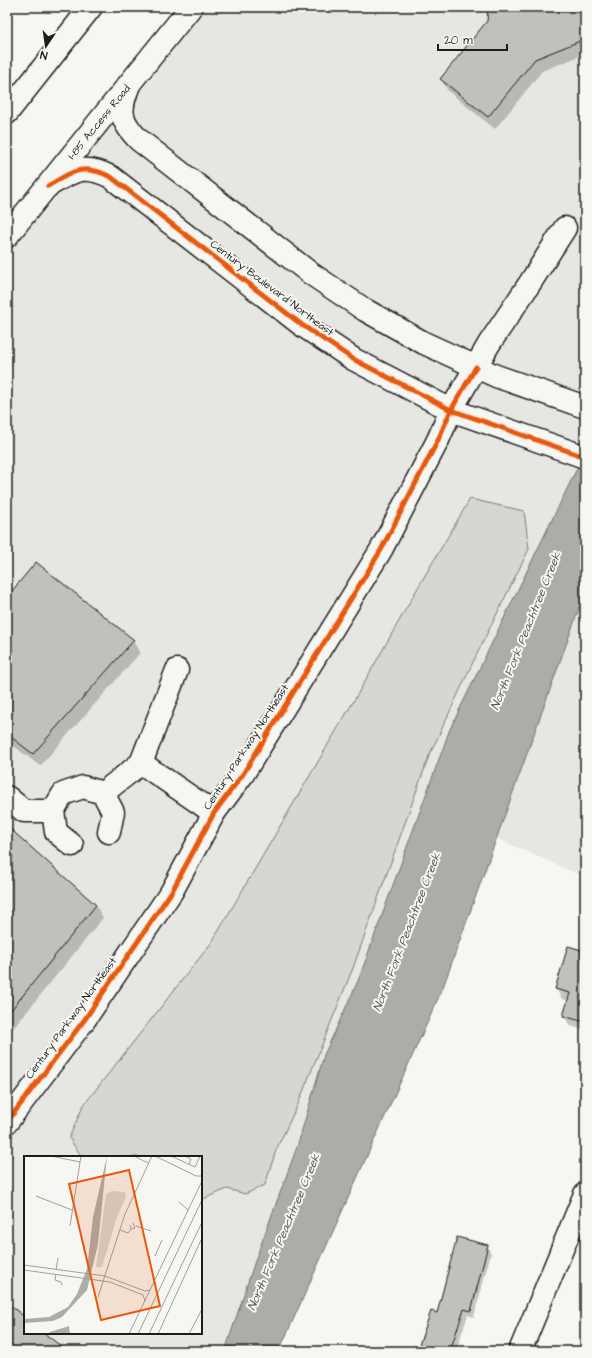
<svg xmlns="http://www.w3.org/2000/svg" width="592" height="1358" viewBox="0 0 592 1358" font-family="'Architects Daughter',sans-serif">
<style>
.built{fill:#e6e6e2;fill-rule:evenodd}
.green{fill:#d6d6d2;stroke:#797977}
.water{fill:#acaca9;stroke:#727271}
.shadow{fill:#0003}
.building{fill:#c0c0bd;stroke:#1c1c1c}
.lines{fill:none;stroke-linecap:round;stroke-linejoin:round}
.minor-casing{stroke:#1c1c1c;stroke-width:25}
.major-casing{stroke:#1c1c1c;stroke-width:25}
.highway-casing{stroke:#1c1c1c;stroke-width:25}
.minor{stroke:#f6f6f2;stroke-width:22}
.major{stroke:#f6f6f2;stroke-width:22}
.highway{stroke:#f6f6f2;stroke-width:22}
.cycleway-casing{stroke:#f6f6f2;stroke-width:8}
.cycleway{stroke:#e8590c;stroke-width:5}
.labels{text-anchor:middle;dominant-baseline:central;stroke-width:4;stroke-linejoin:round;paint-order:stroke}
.street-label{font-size:11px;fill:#1c1c1c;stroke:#f6f6f2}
.water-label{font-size:12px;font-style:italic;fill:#565654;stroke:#f6f6f2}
.inset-road{fill:none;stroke:#9f9f9c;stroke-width:1}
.view{fill:#e8590c;fill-opacity:0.15;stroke:#e8590c;stroke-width:2}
.inset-edge{fill:none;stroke:#1c1c1c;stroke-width:2}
</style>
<rect width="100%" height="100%" fill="#f6f6f2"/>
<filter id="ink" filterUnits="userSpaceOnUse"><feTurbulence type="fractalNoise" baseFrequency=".025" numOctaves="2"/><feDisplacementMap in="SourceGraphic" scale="8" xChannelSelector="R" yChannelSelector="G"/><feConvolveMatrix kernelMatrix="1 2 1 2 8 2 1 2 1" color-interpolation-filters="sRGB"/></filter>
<g filter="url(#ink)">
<path class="built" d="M195 7H585V877L489 835 226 1351H7V218L59 150ZM25 1157H201V1333H25Z"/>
<polygon class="green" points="470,499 524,511 529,549 474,660 429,756 353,968 298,1104 276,1150 265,1185 245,1194 227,1189 201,1200 201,1157 82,1157 69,1138 83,1106 212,942 356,697 420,584"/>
<polygon class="water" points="585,452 585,592 442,990 279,1351 225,1351 256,1258 297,1147 324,1055 358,981 450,729"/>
<g class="shadow">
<polygon points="489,7 585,7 585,54 542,71 495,129 448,91 441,79 488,21"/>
<polygon points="7,599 133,641 140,653 40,766 7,741"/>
<polygon points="7,828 96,905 103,918 7,1036"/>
<polygon points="585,952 585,1030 570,1026 564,1016 569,1001 562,999 556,989"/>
<polygon points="487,1246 491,1253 474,1317 468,1315 456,1351 418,1351 438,1314"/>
</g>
<g class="building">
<polygon points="488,7 585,7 585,39 535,59 488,117 440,79 487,21"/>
<polygon points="36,562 134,640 33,754 7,734 7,597"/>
<polygon points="7,826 96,905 7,1015"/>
<polygon points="568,946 585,951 585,1022 563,1016 570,993 555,989"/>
<polygon points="457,1237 488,1245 471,1311 464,1309 450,1351 417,1351 431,1311 437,1313"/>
<polygon points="7,1303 25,1317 25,1333 44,1333 67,1351 7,1351"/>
</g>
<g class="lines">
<defs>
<g id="minor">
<path d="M129 85C119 110 119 120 139 140L310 273 365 310 424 343 496 376 585 407"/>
<path d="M48 186C73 171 83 163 111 177L302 325 353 359 451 410 585 457"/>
<polyline points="141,763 177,670"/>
<polyline points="103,793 141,763 214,813"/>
<polyline points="7,797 24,811 53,811"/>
<polyline points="72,845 56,832 53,811 63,794 83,787 103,793 113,812 109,832"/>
<polyline points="7,1122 85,1019 172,891 214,813 243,774 381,550 438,440 451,410 489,344 530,283 565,228"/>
<polyline points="520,1351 585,1194"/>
</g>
<polyline id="major" points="7,236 191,7"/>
<polyline id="highway" points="7,113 91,7"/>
</defs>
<use href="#minor" class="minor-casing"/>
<use href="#major" class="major-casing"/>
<use href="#highway" class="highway-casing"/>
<use href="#minor" class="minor"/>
<use href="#major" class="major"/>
<use href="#highway" class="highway"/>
<defs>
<g id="cycleway">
<path d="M48 186C73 171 83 163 111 177L302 325 353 359 451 410 585 457"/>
<polyline points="7,1122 85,1019 172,891 214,813 243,774 381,550 438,440 451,410 476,367"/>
</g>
</defs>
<use href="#cycleway" class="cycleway-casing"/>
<use href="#cycleway" class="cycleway"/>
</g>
</g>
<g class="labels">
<g class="street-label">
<text transform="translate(99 122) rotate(-51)">I-85 Access Road</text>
<text transform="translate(272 288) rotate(37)">Century Boulevard Northeast</text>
<text transform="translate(246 747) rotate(-57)">Century Parkway Northeast</text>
<text transform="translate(71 1018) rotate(-54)">Century Parkway Northeast</text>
</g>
<g class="water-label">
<text transform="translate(526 631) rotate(-68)">North Fork Peachtree Creek</text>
<text transform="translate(407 932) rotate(-69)">North Fork Peachtree Creek</text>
<text transform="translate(284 1232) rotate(-67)">North Fork Peachtree Creek</text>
</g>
</g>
<g transform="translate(24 1156)">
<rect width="178" height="178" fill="#f6f6f2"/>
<path d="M88 35 101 36 102 41 93 61 78 111H72L82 38Z" fill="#d6d6d2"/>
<path d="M83 0 74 88 63 134 38 161 29 165 0 167V163L25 161 44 151 53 138 63 113 69 61ZM45 170 46 178H25L26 176Z" fill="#acaca9"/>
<path class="inset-road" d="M27 0 56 6M110 0 124 7M131 0 172 20H178M147 0 171 11 176 0M161 0 167 3 165 8M12 40 48 54M155 46 164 54M106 69 107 73 111 72 109 67M46 70 57 0M112 70 127 75M96 74 104 77 107 73M131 100 138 84M0 109 81 120 121 135 126 134M0 114 86 126 119 139 121 145M32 114 34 102M32 118 31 124 37 126 38 129M74 141 101 58 128 0M105 178 178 25M114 178 178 44M125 178 178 66M134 178 178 82M165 178 178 153"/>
<path class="view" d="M105 14 136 150 77 164 45 28Z"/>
<rect width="178" height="178" class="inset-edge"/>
</g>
<rect width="592" height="1358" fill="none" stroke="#f6f6f2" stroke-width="24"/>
<rect x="12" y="12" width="568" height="1334" fill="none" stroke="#1c1c1c" stroke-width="1.5" filter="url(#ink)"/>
<g transform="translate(46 46) rotate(193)" stroke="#f6f6f2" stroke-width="3" paint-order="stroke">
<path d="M0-3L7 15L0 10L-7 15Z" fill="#1c1c1c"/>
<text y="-6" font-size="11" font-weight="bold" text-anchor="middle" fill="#1c1c1c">N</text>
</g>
<path d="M438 44v6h69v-6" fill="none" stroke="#1c1c1c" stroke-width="2"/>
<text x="444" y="44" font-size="12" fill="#1c1c1c" stroke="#f6f6f2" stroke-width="3" paint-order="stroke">20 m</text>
</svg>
